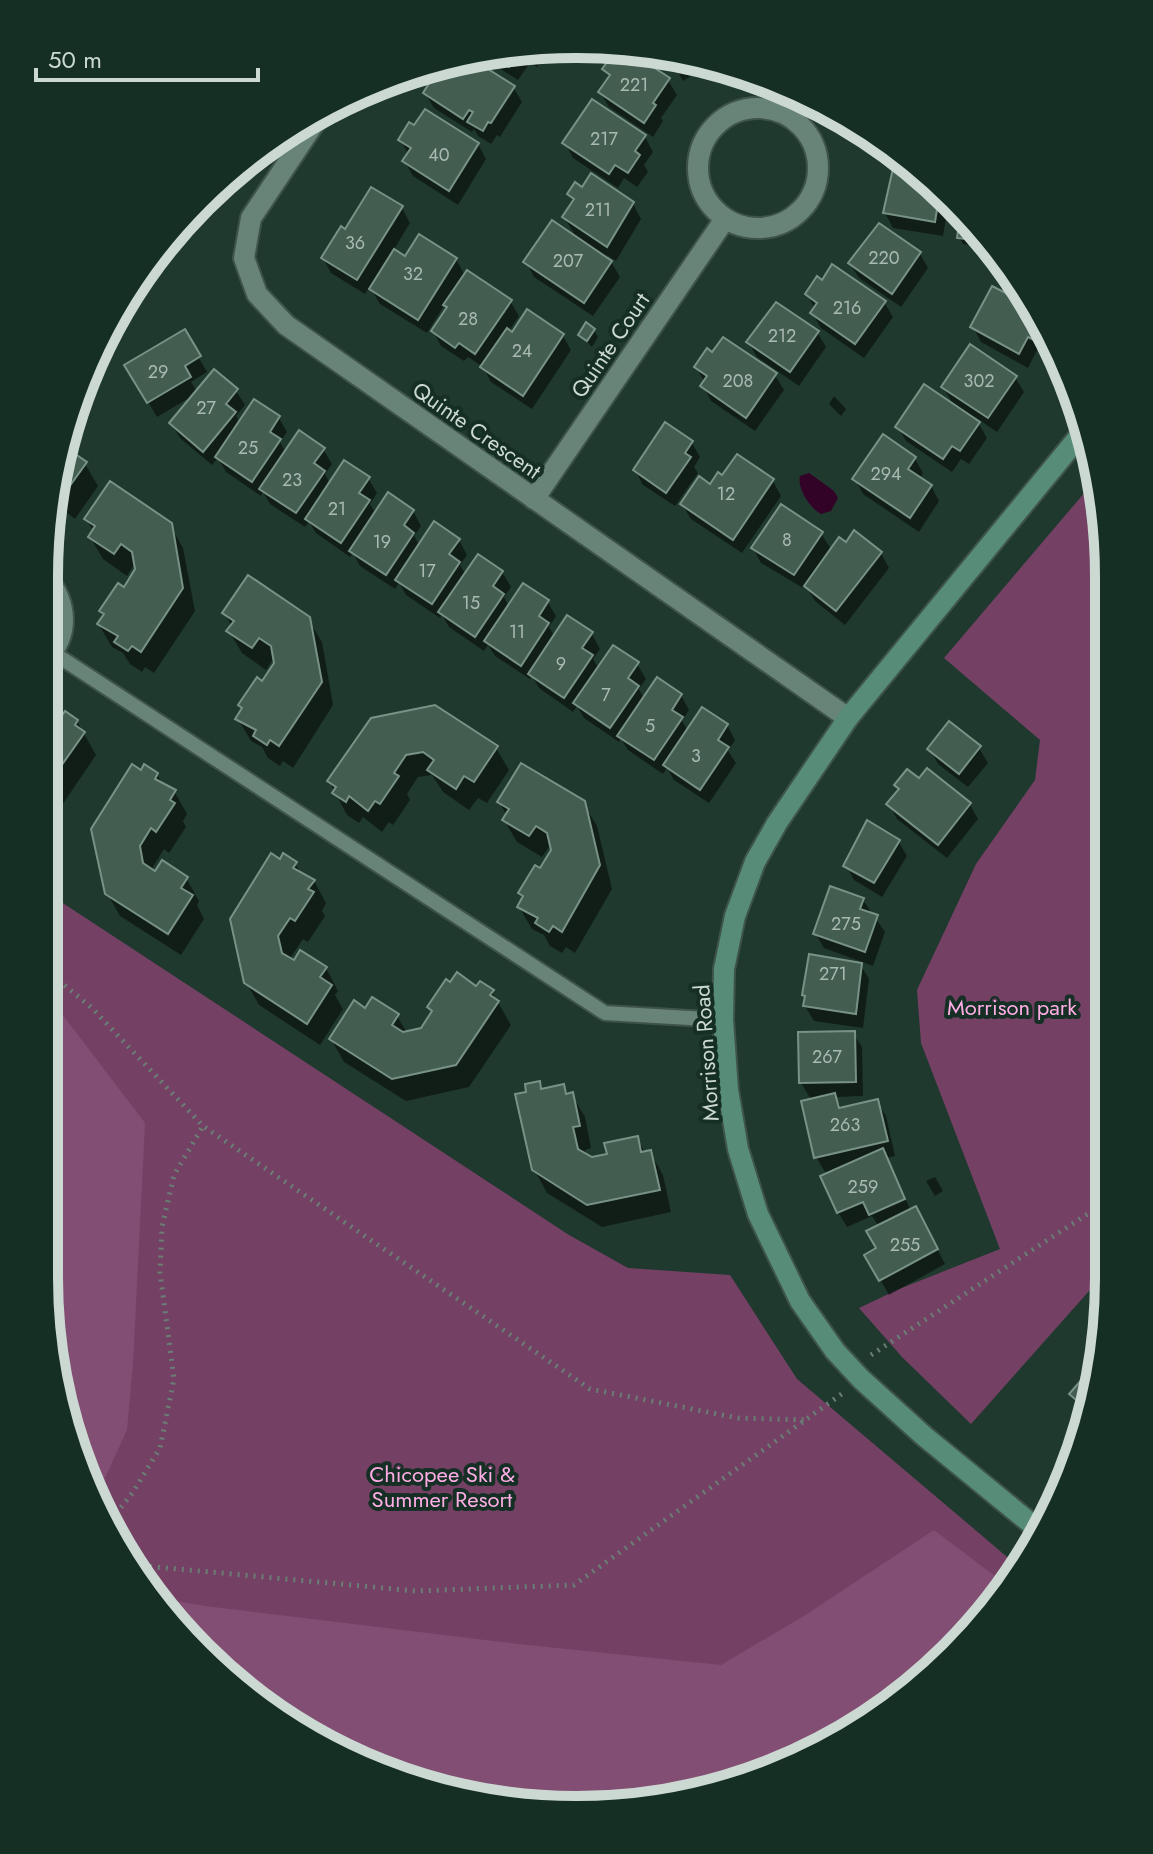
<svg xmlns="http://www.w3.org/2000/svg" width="1153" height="1854" viewBox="0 0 1153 1854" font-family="Jost,sans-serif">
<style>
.green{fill:#744165}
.forest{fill:#834e73}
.water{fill:#320327}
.shadow{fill:#0007}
.building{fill:#435d51;stroke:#789386;stroke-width:2}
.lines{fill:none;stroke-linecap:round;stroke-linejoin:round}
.lane-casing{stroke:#3e544b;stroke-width:18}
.street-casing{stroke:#3e544b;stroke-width:24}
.secondary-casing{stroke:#3e544b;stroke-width:24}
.path{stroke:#6a7e75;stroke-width:5;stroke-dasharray:2 6;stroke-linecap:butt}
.lane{stroke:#688377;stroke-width:14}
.street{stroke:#688377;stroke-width:20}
.secondary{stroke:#578c78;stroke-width:20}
.labels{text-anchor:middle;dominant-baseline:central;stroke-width:8;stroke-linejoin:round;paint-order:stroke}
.number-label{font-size:18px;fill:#a9bab2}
.street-label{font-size:22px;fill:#cbd9d2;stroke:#162f25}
.park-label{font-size:22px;fill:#ffade5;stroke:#162f25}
.rim{fill:none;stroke:#cbd9d2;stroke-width:10}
</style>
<rect width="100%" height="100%" fill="#20392e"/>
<g class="green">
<polygon points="1097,478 1108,541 1105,1273 971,1424 902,1357 859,1308 899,1289 1000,1249 921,1043 917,990 976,864 1035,780 1040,740 944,658"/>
<polygon points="46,892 569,1235 628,1268 730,1275 797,1379 1019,1567 999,1601 873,1720 747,1782 576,1810 406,1782 280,1720 154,1601 72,1448 44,1277"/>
</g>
<g class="forest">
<polygon points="46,993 145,1123 133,1363 127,1430 97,1495 72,1448 44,1277"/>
<polygon points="934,1530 1008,1586 999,1601 873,1720 747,1782 576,1810 406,1782 280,1720 151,1597 205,1606 518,1644 721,1665 804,1616"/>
</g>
<path class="water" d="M809 473 834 491 838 498 831 511 821 514C810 508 797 489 800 476Z"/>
<g class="shadow">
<polygon points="539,48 537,51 542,59 537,67 530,63 518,80 478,55 507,49"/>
<polygon points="668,54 714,62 683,81"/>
<polygon points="605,70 668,80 677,95 661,118 663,121 653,137 609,107 600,92 610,79"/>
<polygon points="513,87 522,102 500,137 497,135 491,144 478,136 474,129 472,132 434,108 425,93"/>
<polygon points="415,128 478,144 486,159 458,205 413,176 405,162 409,155 400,140"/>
<polygon points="645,137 653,152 644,165 648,172 637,187 624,178 618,188 573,158 565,143"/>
<polygon points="883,143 900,154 903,156 892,159"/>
<polygon points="919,171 949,200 943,236 893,228 885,213"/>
<polygon points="570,194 633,204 641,219 616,261 607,255 620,277 593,316 534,277 526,262 577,239 564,217 574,202"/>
<polygon points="402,208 410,223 393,251 406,259 456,259 465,276 510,301 519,316 508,332 512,335 563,336 571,350 532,409 491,382 483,367 468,357 464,361 441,346 433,331 448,309 445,304 427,333 380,304 370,287 365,294 331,273 323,258 345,231"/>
<polygon points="974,222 978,229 975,246 963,244 959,237"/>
<polygon points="920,254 928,268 901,307 859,278 850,264"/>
<polygon points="822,283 884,302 893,317 864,358 821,328 812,313 815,309 807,294"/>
<polygon points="1029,298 1038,311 1053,348 1049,357 1037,350 1028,368 981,342 973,327 1022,303"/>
<polygon points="594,330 598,337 592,347 580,335"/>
<polygon points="184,332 207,372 191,382 197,392 236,391 245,405 236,416 240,423 279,418 287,432 280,442 286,453 323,449 332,464 325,474 330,484 368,478 377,493 370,504 376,514 413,511 421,526 414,536 420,546 459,540 467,555 460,565 466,575 502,572 511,587 504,597 509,607 547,601 556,616 549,627 555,637 592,634 600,649 593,659 599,669 637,664 646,679 639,689 644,699 681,695 689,710 682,721 688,731 727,725 735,740 728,751 736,763 709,803 674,780 667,768 663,774 628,750 621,739 619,742 584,718 577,706 573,712 539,688 532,676 530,679 495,656 488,645 484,651 449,627 442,615 440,618 406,595 399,583 395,589 360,566 353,553 350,557 316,533 309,522 305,527 270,504 263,492 261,496 226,472 218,458 212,465 180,438 171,423 194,395 157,417 127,366"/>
<polygon points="817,332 826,347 799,386 757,357 748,342"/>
<polygon points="696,367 775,375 784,390 755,431 711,401 703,386 705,383"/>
<polygon points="1015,377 1024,392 997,432 975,417 987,438 969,464 961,459 952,472 906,441 898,427 955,407 943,387"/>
<polygon points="834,396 846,409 841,416 829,404"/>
<polygon points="692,443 700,457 694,467 698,473 675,506 643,485 635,470"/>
<polygon points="64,449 85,464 98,486 75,519 66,512 57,525 48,519 49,507"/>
<polygon points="915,459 923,473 920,479 931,486 939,501 919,532 863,494 855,479"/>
<polygon points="773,481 781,496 742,553 691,519 682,504 710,486"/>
<polygon points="86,519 170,525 183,548 195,611 154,673 145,667 142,672 130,664 123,653 112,647 99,625 105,617 102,611 124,589 137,570 134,565 127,576 103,559 90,537 94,532"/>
<polygon points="821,533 832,551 846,544 881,553 889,568 845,625 815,601 805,584 803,588 761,563 753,548"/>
<polygon points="224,613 308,619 322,642 333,705 293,768 283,761 280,766 268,758 262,747 251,741 238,719 243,711 240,705 262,684 276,662 273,659 266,670 242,653 229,631 232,626"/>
<polygon points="47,709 62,720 77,721 96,755 54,817 47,819"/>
<polygon points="372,720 496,748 509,770 487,803 478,798 469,810 443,792 432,775 418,777 407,794 410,800 393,825 389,822 382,832 363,817 359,823 347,815 329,781"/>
<polygon points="979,748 988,763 968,787 938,764 930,749"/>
<polygon points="141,772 157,774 163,786 174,791 187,814 183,821 186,827 169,853 164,849 151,870 186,878 199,901 197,905 204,919 181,955 120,916 107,893"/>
<polygon points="919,781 970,805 978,819 947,858 897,819 889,804 900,791 897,785"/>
<polygon points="499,802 583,803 597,826 612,889 575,953 566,947 562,953 550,946 544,935 532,929 519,907 523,899 520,893 541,870 554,850 549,847 542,857 517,842 504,820 507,816"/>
<polygon points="898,841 907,856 882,897 854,880 846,865"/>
<polygon points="281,862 295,864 302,874 314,881 326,903 322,911 325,916 308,942 303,939 289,960 326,968 338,991 335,995 343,1009 320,1045 259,1005 246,982"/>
<polygon points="863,900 885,932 873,966 824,948 815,933"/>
<polygon points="860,964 869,979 863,1028 814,1021 805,1006"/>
<polygon points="451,985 492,992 511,1025 469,1087 406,1101 344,1062 331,1039 366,1011 397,1016 407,1033 422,1030 433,1013 429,1007"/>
<polygon points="853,1033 862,1047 863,1096 835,1097 843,1110 877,1102 886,1116 895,1156 886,1158 911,1211 924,1223 945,1264 889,1295 867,1256 879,1249 879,1227 872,1216 847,1227 838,1212 823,1177 827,1175 816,1157 812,1101 801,1083"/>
<polygon points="539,1083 543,1090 563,1086 569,1096 572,1095 585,1117 591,1148 585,1150 586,1156 591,1159 609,1156 637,1138 646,1154 650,1152 663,1175 671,1212 602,1227 547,1193 534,1169 529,1094"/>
<polygon points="935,1177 943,1191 935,1196 926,1181"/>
<polygon points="1101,1361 1086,1414 1072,1394"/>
</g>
<g class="building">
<polygon points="532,48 528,53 521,49 509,67 487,53 507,49"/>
<polygon points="627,50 670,78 653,103 656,105 644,123 598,92 610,75 602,69 610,58 618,63"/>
<polygon points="469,57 515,86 491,123 488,122 483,131 467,122 473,112 469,110 463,119 423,93 441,64"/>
<polygon points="592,99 646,135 635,151 640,155 628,173 615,165 609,174 562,143"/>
<polygon points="425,109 479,143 449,191 402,161 411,148 398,140 409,122 414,125"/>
<polygon points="894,164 917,169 940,191 935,222 883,213"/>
<polygon points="591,173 634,202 607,247 562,217 574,199 567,194 575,182 582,187"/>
<polygon points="371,187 403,206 357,280 321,258 341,226 345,229"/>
<polygon points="960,218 971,220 975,223 972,240 957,238"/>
<polygon points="552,220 612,261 584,303 523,262"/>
<polygon points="879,223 921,252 892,294 848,263"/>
<polygon points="419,234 457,258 418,320 369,289 394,249 405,256"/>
<polygon points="832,264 886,301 855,344 810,313 817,303 805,294 817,276 822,280"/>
<polygon points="467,270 512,300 475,354 459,343 455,348 431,331 447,307 443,305"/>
<polygon points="992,286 1021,301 1026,294 1038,311 1046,331 1040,343 1028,337 1019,354 970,327"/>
<polygon points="776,302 819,331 790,372 746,342"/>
<polygon points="527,309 564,334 523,396 480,367 507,328 512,332"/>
<polygon points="586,322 595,329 587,341 578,335"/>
<polygon points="185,329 201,356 185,366 191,377 147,403 124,365"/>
<polygon points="723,337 777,373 746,418 700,386 707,376 694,367 707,348 712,352"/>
<polygon points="970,344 1017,376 988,418 941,387"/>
<polygon points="214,369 238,389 226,404 236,412 203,452 169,423"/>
<polygon points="924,384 980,422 960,451 952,446 943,459 895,427"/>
<polygon points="254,399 280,416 270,432 281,439 252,482 215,457"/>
<polygon points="665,422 693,441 685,453 691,457 666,493 633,470"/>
<polygon points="299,430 325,448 314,463 325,471 296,513 259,489"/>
<polygon points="883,434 916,457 908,469 932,485 910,518 852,479"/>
<polygon points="65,447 87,462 61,498 53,492"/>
<polygon points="737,454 774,479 733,540 680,504 699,476 710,484 718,472 722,475"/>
<polygon points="344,460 370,477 359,493 370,500 341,543 305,519"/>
<polygon points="110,481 172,523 183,588 141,652 132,646 128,651 114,642 118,636 97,624 104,614 99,611 118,583 124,587 135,569 132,552 121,544 114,554 88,537 95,526 84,519"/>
<polygon points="388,492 414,510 404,525 414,533 386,575 349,551"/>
<polygon points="781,504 823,532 794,575 751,548"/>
<polygon points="434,521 460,539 449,554 460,562 432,604 395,580"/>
<polygon points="854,530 882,552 836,611 804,586 839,537 846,542"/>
<polygon points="478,554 503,571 493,586 504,594 475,637 438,612"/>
<polygon points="248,575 310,617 322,682 279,746 270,740 267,745 253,736 256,730 235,719 242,708 238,705 257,677 262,681 274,663 271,646 259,638 252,648 226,631 234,621 222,613"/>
<polygon points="523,583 549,600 539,616 549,623 521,666 484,641"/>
<polygon points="567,615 593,632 582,648 593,655 564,698 528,674"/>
<polygon points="613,645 639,662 628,678 639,686 610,728 573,703"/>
<polygon points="657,677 682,694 672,710 683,717 654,760 617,736"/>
<polygon points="47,705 61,717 65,711 78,720 75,725 85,732 47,786"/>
<polygon points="435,705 498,746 474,782 464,776 456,789 427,770 434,760 423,752 406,755 394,773 399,776 380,804 375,801 368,811 349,796 346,802 332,793 336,787 327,781 371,718"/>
<polygon points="702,707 728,724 718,740 729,747 700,790 663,765"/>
<polygon points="949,721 981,746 959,774 927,749"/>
<polygon points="521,763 585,801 600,865 562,932 553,926 549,932 535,923 538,918 517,907 523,896 518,893 535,865 540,868 551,850 547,833 536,826 529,836 502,820 509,809 497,802"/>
<polygon points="132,764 141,770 144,764 158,773 155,779 176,790 170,800 175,803 156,832 151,828 140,846 143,863 155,871 162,860 188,877 181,888 193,895 168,934 105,894 91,829"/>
<polygon points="927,768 971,803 938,845 886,804 899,789 894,785 907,769 919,778"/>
<polygon points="867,820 900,840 874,883 843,866"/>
<polygon points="271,853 280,859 283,853 297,862 293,868 315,880 308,889 314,892 295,921 290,918 278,936 282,953 294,960 300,950 327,967 320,977 332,985 307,1024 244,983 230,919"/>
<polygon points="830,886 864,898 860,909 878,915 865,952 813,934"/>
<polygon points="809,954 862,963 856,1014 803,1006 805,996 802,995"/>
<polygon points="457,972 476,986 480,981 494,990 490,995 499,1001 456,1065 392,1079 329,1039 354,1000 365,1008 372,997 399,1014 392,1025 403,1032 421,1028 432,1011 427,1007 446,979 450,982"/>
<polygon points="855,1031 856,1082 799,1083 798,1032"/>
<polygon points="540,1081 541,1089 564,1084 566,1094 573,1092 580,1126 573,1127 578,1149 592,1157 607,1154 604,1143 638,1136 641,1152 651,1150 660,1190 587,1205 532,1170 515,1094 526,1092 525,1084"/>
<polygon points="835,1093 839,1108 878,1099 888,1141 814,1158 801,1101"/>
<polygon points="883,1148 905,1199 869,1215 863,1202 837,1213 820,1176"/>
<polygon points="916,1206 938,1249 879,1281 864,1255 876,1248 866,1231"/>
<polygon points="1102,1357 1088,1410 1069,1394"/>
</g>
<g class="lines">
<defs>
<g id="lane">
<polyline points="55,654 605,1013 723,1020"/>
<path d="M48 661C74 635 70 601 48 575"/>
</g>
<g id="street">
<circle cx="758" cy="168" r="60"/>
<polyline points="323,110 251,218 244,258 257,294 286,325 848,718"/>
<polyline points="534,499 725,219"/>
</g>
<polyline id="secondary" points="1040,1531 924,1436 861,1379 835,1351 800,1301 758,1214 738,1149 728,1090 723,1020 724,969 735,916 755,862 777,823 848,718 1086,428"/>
</defs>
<use href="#lane" class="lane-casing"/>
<use href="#street" class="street-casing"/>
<use href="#secondary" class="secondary-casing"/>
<g class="path">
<polyline points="46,970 92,1008 203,1126 590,1389 738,1418 808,1420"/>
<polyline points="871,1355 1086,1215 1105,1207"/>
<polyline points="111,1520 133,1492 160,1448 174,1379 160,1272 162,1227 174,1175 203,1126"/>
<polyline points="134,1565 416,1591 574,1585 843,1393"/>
</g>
<use href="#lane" class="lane"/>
<use href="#street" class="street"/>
<use href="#secondary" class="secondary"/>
</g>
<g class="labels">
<g class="number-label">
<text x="634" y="85">221</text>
<text x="604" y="139">217</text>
<text x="439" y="155">40</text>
<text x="598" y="210">211</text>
<text x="355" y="243">36</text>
<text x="884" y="258">220</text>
<text x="568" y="261">207</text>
<text x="413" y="274">32</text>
<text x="847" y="308">216</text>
<text x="468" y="319">28</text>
<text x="782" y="336">212</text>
<text x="522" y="351">24</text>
<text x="158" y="372">29</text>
<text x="738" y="381">208</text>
<text x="979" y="381">302</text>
<text x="206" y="408">27</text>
<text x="248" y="448">25</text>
<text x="886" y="474">294</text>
<text x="292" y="480">23</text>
<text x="726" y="494">12</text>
<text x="337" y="509">21</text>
<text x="787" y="540">8</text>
<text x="382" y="542">19</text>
<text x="427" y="571">17</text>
<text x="471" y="603">15</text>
<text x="517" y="632">11</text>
<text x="561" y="664">9</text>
<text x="606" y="695">7</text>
<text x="650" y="726">5</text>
<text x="696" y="756">3</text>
<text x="846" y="924">275</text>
<text x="833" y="974">271</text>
<text x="827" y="1057">267</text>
<text x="845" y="1125">263</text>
<text x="863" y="1187">259</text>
<text x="905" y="1245">255</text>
</g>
<g class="street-label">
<text transform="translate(610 345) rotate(-56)">Quinte Court</text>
<text transform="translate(477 430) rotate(35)">Quinte Crescent</text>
<text transform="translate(706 1053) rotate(-94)">Morrison Road</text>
</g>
<g class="park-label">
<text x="1012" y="1007">Morrison park</text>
<text x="442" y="1474">Chicopee Ski &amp;<tspan x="442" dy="25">Summer Resort</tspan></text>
</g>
</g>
<path d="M0 0H1153V1854H0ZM576 58H577A518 518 0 0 1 1095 576V1278A518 518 0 0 1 577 1796H576A518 518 0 0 1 58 1278V576A518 518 0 0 1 576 58Z" fill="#162f25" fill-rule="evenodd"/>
<path class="rim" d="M576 58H577A518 518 0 0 1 1095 576V1278A518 518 0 0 1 577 1796H576A518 518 0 0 1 58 1278V576A518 518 0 0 1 576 58Z"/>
<path d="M36 68v12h222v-12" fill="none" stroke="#cbd9d2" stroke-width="4"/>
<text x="48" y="68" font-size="24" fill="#cbd9d2" stroke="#162f25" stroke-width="6" paint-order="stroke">50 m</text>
</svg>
